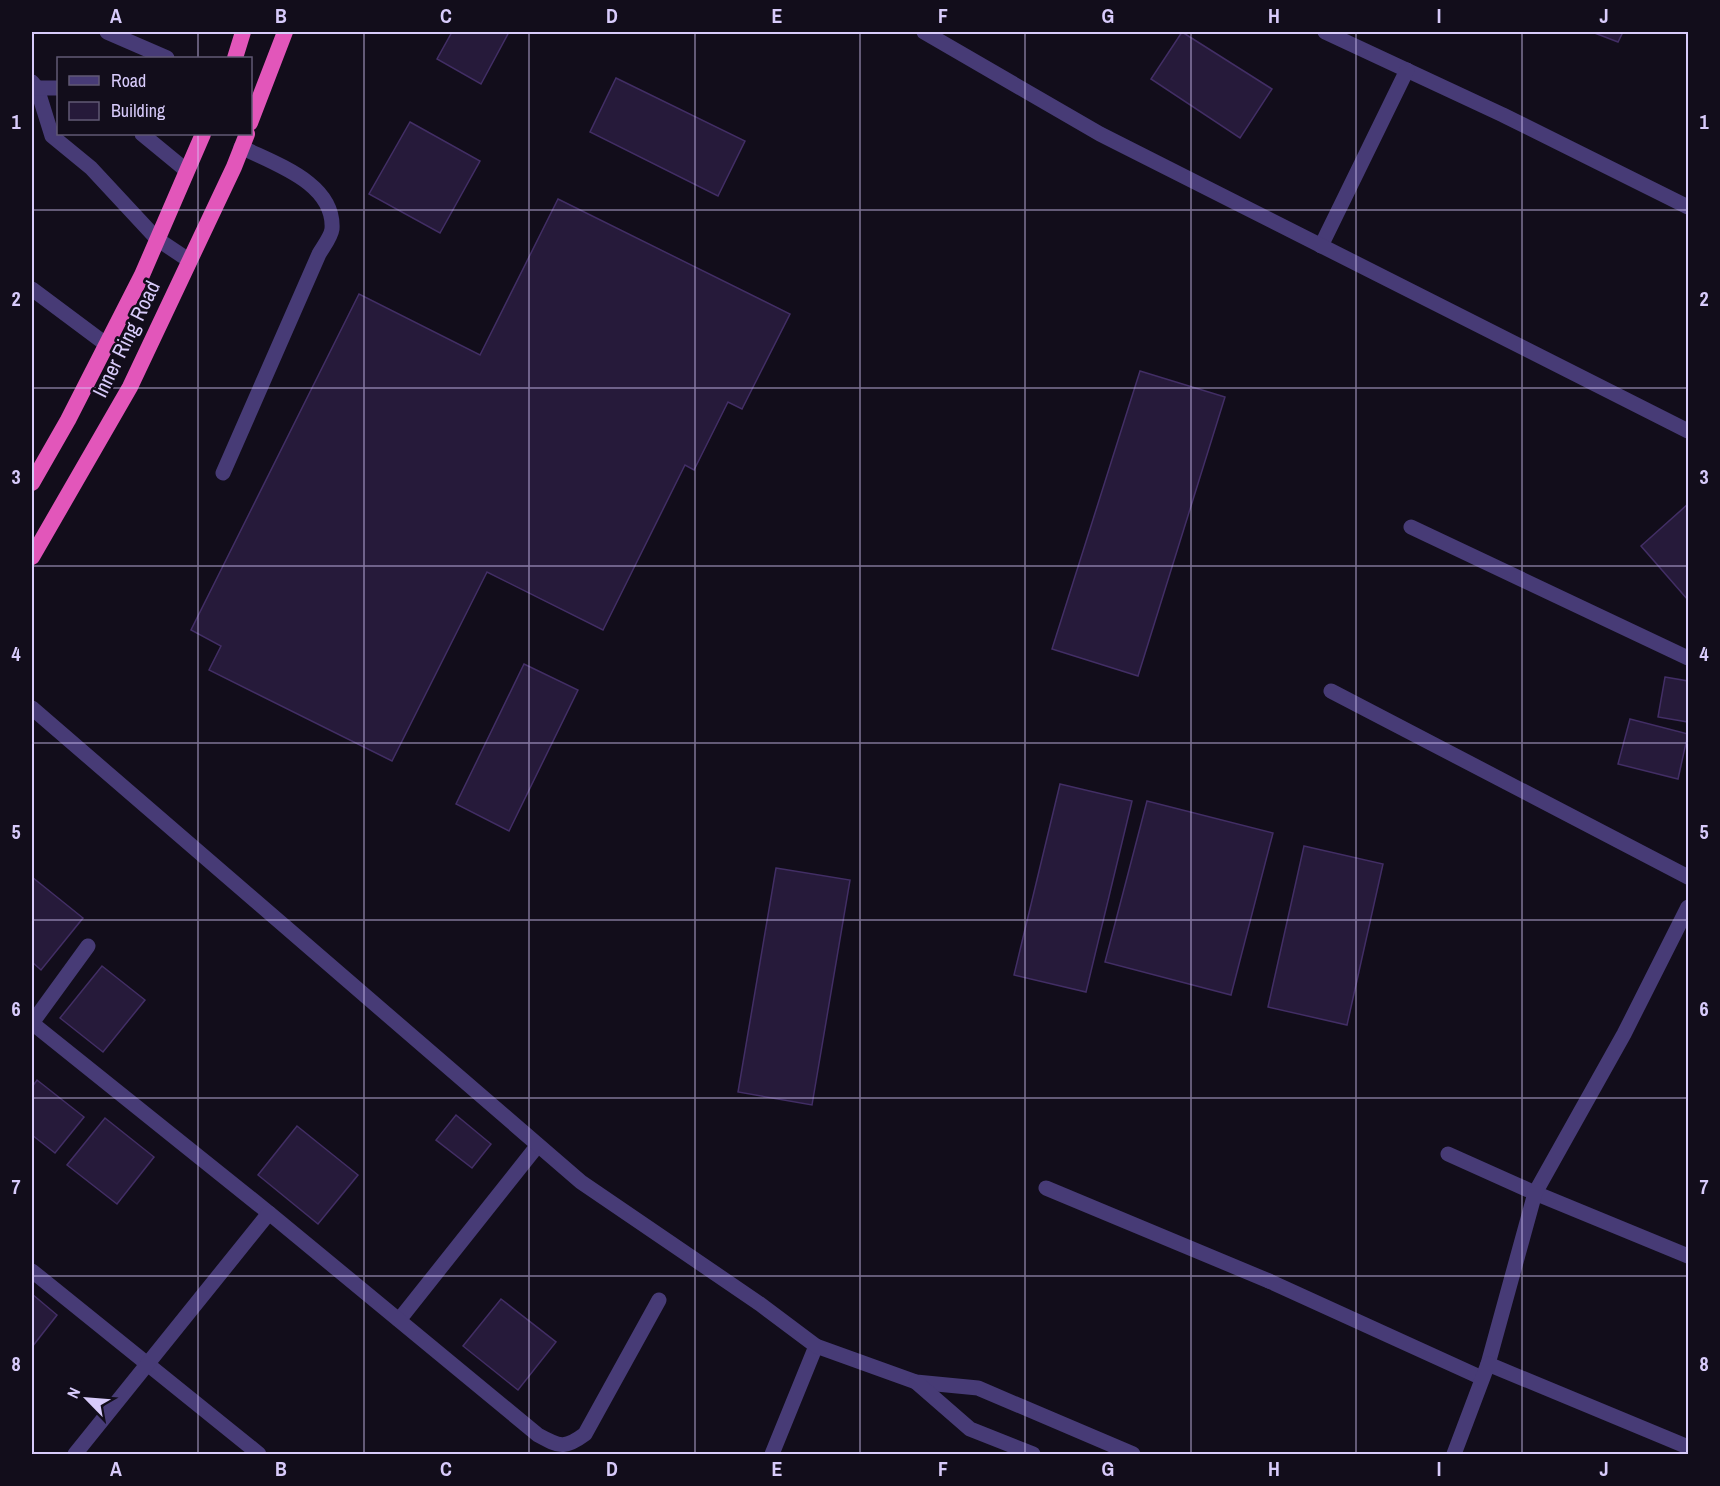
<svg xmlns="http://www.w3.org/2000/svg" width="1720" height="1486" viewBox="0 0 1720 1486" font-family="'Archivo Narrow',sans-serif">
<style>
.building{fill:#261a3a;stroke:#422e65;stroke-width:1.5}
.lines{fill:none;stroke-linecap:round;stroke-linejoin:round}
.service{stroke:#473b76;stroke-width:15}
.minor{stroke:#473b76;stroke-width:15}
.tertiary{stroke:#473b76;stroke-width:15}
.trunk{stroke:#e256ba;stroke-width:16}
.grid{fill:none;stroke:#d8cbfb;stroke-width:1.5;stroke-opacity:0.55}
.labels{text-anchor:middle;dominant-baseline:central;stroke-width:5;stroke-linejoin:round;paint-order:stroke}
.street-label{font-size:21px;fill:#d8cbfb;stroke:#120d1b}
.neatline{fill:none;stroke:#d8cbfb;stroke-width:2}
.grid-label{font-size:20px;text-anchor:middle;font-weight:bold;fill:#d8cbfb}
</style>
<rect width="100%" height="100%" fill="#120d1b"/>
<g class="building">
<polygon points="452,32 509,32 481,84 437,59"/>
<polygon points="1182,32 1272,89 1240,138 1151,79"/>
<polygon points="1592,32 1623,32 1618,42"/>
<polygon points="616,78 745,141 718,196 590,132"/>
<polygon points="410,122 480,161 440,233 369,194"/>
<polygon points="558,199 790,314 742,409 728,402 694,470 685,465 603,630 487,572 392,761 209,670 221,646 191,630 359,294 480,355"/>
<polygon points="1140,371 1225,397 1138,676 1052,649"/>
<polygon points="1688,504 1688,600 1641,546"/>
<polygon points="524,664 578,690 509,831 456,804"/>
<polygon points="1665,677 1688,681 1688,722 1658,717"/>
<polygon points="1630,719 1688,734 1678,779 1618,764"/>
<polygon points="1060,784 1132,801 1086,992 1014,975"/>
<polygon points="1147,801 1273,833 1231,995 1105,962"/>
<polygon points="1304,846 1383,864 1347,1025 1268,1007"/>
<polygon points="776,868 850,880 812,1105 738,1092"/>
<polygon points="32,877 83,918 41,970 32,962"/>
<polygon points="102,966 145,1000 103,1052 60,1018"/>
<polygon points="37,1080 84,1117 55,1153 32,1135 32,1087"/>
<polygon points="456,1115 491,1144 472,1168 436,1140"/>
<polygon points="105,1118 154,1157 117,1204 67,1165"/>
<polygon points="297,1126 358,1175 318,1224 258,1175"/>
<polygon points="32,1294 57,1315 32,1347"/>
<polygon points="501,1299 556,1342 518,1390 463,1346"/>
</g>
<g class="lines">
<g class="service">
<polyline points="107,32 167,58"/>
<polyline points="1325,32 1503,115 1688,207"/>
<polyline points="32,82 37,88 52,136 91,168 157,239 190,261"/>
<polyline points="37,88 58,88"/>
<polyline points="142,134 187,171"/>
<polyline points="1321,246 1407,70"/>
<polyline points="32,289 107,345"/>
<path d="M223 473 319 254C323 247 331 237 332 229 335 183 275 164 241 147"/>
<polyline points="1046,1188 1269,1281"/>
</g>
<g class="minor">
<polyline points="924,32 1100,134 1688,431"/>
<polyline points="1411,527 1688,658"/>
<polyline points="1331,691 1688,877"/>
<polyline points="32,1023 269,1213"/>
<polyline points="32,1023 88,946"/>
<polyline points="1448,1154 1535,1193 1688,1256"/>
<polyline points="32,1271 259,1454"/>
<polyline points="1269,1281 1482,1378"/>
<polyline points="399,1320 538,1145"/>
<polyline points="1488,1364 1535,1193 1624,1034 1688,907"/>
<path d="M75 1454 269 1213 538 1435C560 1447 565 1449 585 1434L659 1300"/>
<polyline points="772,1454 816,1346"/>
<polyline points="1454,1454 1488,1364 1688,1447"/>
</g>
<g class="tertiary">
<polyline points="32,708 581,1182 760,1304 816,1346 916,1382 978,1388 1133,1454"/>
<polyline points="916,1382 970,1429 1033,1454"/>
</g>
<g class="trunk">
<polyline points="235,58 243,32"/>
<polyline points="250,123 285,32"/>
<polyline points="32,483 68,420 142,275 203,134"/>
<polyline points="32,557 130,387 234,167 247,134"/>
</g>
</g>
<path class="grid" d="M198 32V58M364 32V1454M529 32V1454M695 32V1454M860 32V1454M1025 32V1454M1191 32V1454M1356 32V1454M1522 32V1454M198 134V1454M32 210H1688M32 388H1688M32 566H1688M32 743H1688M32 920H1688M32 1098H1688M32 1276H1688"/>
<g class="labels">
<g class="street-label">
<text transform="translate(126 339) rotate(-64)">Inner Ring Road</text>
</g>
</g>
<rect width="1720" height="1486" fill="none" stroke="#120d1b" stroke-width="66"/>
<rect x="57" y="57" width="195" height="78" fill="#120d1b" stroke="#615975" stroke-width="1.5"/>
<rect x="69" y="76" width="30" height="9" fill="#473b76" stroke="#615975" stroke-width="1.5"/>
<text x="111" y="87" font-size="18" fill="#d8cbfb">Road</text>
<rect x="69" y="102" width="30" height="18" fill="#261a3a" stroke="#615975" stroke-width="1.5"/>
<text x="111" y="117" font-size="18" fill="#d8cbfb">Building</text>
<g transform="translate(87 1399) rotate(295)" stroke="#120d1b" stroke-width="4.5" paint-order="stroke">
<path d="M0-4.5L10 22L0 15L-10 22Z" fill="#d8cbfb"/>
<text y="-9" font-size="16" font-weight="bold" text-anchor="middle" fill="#d8cbfb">N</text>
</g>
<rect x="33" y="33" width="1654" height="1420" class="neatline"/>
<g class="grid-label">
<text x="116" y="23">A</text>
<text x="281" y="23">B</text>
<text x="446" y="23">C</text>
<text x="612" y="23">D</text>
<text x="777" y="23">E</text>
<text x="943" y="23">F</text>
<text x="1108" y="23">G</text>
<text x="1274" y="23">H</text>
<text x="1439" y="23">I</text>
<text x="1604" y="23">J</text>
<text x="16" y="129">1</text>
<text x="1704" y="129">1</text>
<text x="16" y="306">2</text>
<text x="1704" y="306">2</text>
<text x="16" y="484">3</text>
<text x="1704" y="484">3</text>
<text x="16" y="661">4</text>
<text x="1704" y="661">4</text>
<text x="16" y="839">5</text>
<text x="1704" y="839">5</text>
<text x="16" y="1016">6</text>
<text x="1704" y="1016">6</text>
<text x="16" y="1194">7</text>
<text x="1704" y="1194">7</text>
<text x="16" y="1371">8</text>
<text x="1704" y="1371">8</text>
<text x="116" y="1476">A</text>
<text x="281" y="1476">B</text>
<text x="446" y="1476">C</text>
<text x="612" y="1476">D</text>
<text x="777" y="1476">E</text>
<text x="943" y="1476">F</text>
<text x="1108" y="1476">G</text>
<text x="1274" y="1476">H</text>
<text x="1439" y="1476">I</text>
<text x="1604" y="1476">J</text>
</g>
</svg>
